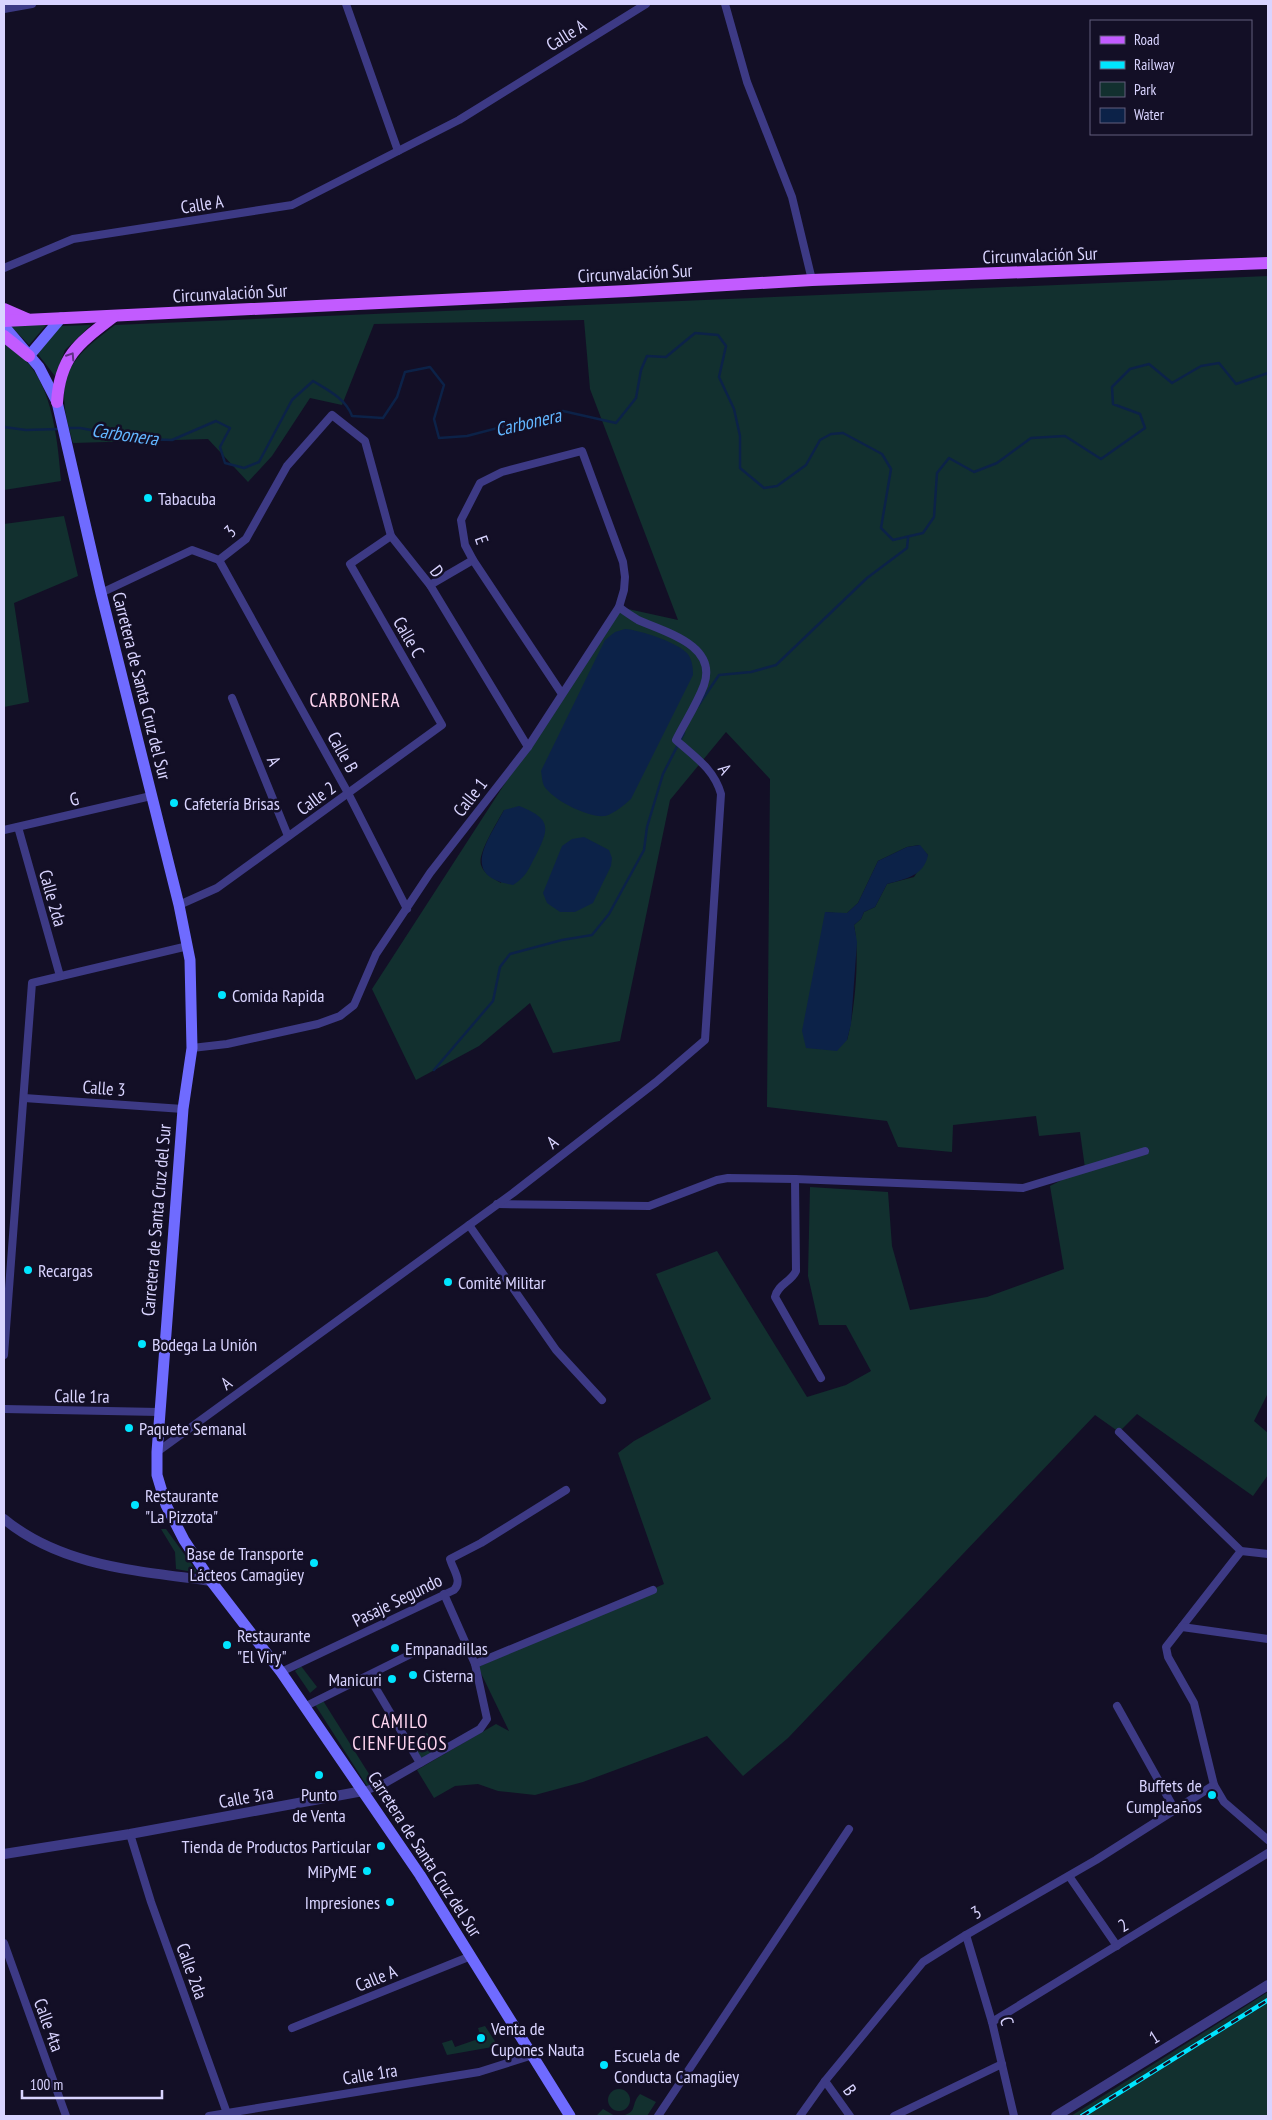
<svg xmlns="http://www.w3.org/2000/svg" width="1272" height="2120" viewBox="0 0 1272 2120" font-family="'PT Sans Narrow',sans-serif">
<style>
.green{fill:#12302f;fill-rule:evenodd}
.water{fill:#0c2248}
.lines{fill:none;stroke-linecap:round;stroke-linejoin:round}
.stream{stroke:#0c2248;stroke-width:2.5}
.minor{stroke:#3d3a85;stroke-width:8}
.tertiary{stroke:#3d3a85;stroke-width:10}
.secondary{stroke:#6f6bff;stroke-width:11}
.primary{stroke:#c25bff;stroke-width:12}
.rail-casing{stroke:#00e5ff;stroke-width:4.5}
.rail{stroke:#130f26;stroke-width:2.5;stroke-dasharray:8;stroke-linecap:butt}
.oneway{stroke:#623188}
.poi-dot{fill:#00e5ff;stroke:#130f26;stroke-width:2}
.labels{text-anchor:middle;dominant-baseline:central;stroke-width:5;stroke-linejoin:round;paint-order:stroke}
.street-label{font-size:18px;fill:#d9d4ff;stroke:#130f26}
.poi-label{font-size:18px;fill:#d9d4ff;stroke:#130f26;text-anchor:start}
.water-label{font-size:19px;font-style:italic;fill:#62b6ff;stroke:#130f26}
.neighbourhood-label{font-size:19px;letter-spacing:1px;fill:#ffd6f0;stroke:#130f26}
</style>
<rect width="100%" height="100%" fill="#130f26"/>
<g class="green">
<path d="M1268 276V1393L1254 1421 1268 1433V1475L1253 1496 1137 1414 1119 1432 1095 1415 788 1738 743 1776 707 1736 583 1782 535 1795 498 1791 478 1784 455 1786 434 1798 417 1770 496 1724 509 1731 478 1667 664 1584 618 1453 634 1441 711 1399 656 1274 717 1251 807 1397 846 1385 871 1371 846 1325H819L808 1276 810 1187 888 1192 892 1246 910 1310 987 1297 1064 1269 1050 1186 1085 1168 1080 1132 1039 1136 1036 1116 953 1125 952 1152 898 1147 887 1121 767 1107 770 779 726 732 670 800 620 1041 553 1053 530 1003 479 1046 416 1080 372 989 619 607 678 620 590 389 584 320 374 324 342 405 310 398 272 456 248 482 208 439 73 443C54 379 64 363 115 325ZM504 810 501 883C493 878 484 874 481 865 477 854 498 821 504 810ZM919 845 928 855 914 877 887 884 875 907 864 912 861 919 854 925C860 954 855 1011 847 1040L825 912 846 914 858 903 878 861 907 847Z"/>
<polygon points="47,324 29,345 11,326"/>
<polygon points="91,325 65,350 55,376 37,353 60,326"/>
<path d="M4 342C11 348 19 353 25 360 53 388 58 443 61 481L4 490Z"/>
<polygon points="64,516 78,576 14,603 29,702 4,707 4,524"/>
<polygon points="161,1529 166,1529 198,1573 176,1569 175,1552"/>
<polygon points="301,1666 317,1687 310,1693 295,1671"/>
<polygon points="322,1699 374,1782 367,1786 314,1703"/>
<polygon points="427,1733 440,1752 420,1763 409,1744"/>
<polygon points="1268,1992 1268,2116 1071,2116"/>
<polygon points="485,2026 498,2046 447,2055 442,2043 452,2040 455,2047 481,2038 478,2028"/>
<circle cx="619" cy="2100" r="11"/>
<path d="M640 2094 656 2102 647 2116H596L603 2109 615 2116C640 2115 629 2106 640 2094Z"/>
</g>
<g class="water">
<path d="M625 629C640 630 676 642 687 653 692 659 693 667 693 675L631 799C624 805 614 814 605 816 588 818 553 800 544 786 542 782 542 776 541 771L605 640 615 632Z"/>
<path d="M519 806C553 819 549 829 535 857 528 870 526 877 513 885 459 876 488 841 504 810Z"/>
<polygon points="584,837 609,850 612,858 611,866 593,903 575,912 560,912 547,903 543,893 562,846 572,839"/>
<path d="M920 845 928 855C924 876 905 879 887 884L875 907 864 912 861 919 854 925 857 942 851 1024 847 1040 837 1051 806 1048 802 1031 825 912 847 913 858 903 878 861 907 847Z"/>
</g>
<g class="lines">
<g class="stream">
<polyline points="4,427 26,430 59,429"/>
<path d="M67 428H80L141 439 172 440 216 421 230 428 220 447 225 463 244 468 259 462 292 400 313 381C328 390 346 399 352 416L383 418 397 397 405 372 430 367 444 385 434 419 439 438 467 436 563 411 616 423 636 398 641 370 647 356 666 357 695 333 718 335 726 346 719 377 734 409 740 436V468L764 488 777 486 806 465 820 440 831 434 843 433 882 454 891 469 881 528 893 540 923 533 934 517 937 473 949 458 974 472 997 463 1031 438 1065 436 1101 459 1145 428 1140 414 1113 404 1112 387 1130 369 1149 364 1172 383 1201 366 1219 363 1236 384 1268 373"/>
<polyline points="698,706 719,675 751,672 776,665 867,578 907,548 908,538"/>
<polyline points="434,1070 493,1001 500,967 510,954 562,940 592,935 609,914 644,850 647,827 663,774 684,733"/>
</g>
<g class="minor">
<polyline points="346,4 398,151"/>
<polyline points="725,4 747,82 792,197 812,280"/>
<polyline points="4,9 32,4"/>
<polyline points="4,268 73,239 292,205 459,120 646,4"/>
<polyline points="219,560 348,793 407,909"/>
<polyline points="430,585 473,560"/>
<polyline points="101,593 192,550 219,560 246,539 287,466 332,415 365,441 391,536 430,585 528,747"/>
<polyline points="232,698 288,836"/>
<polyline points="18,827 60,976"/>
<polyline points="4,830 151,796"/>
<polyline points="179,905 217,888 442,725 350,564 391,536"/>
<polyline points="192,1048 227,1044 318,1024 340,1016 354,1005 376,954 430,873 528,747 619,607 624,590 625,577 623,562 582,451 502,472 480,483 461,520 465,545 473,560 562,694"/>
<polyline points="24,1098 183,1109"/>
<path d="M795 1179 796 1271C791 1282 778 1284 775 1297L821 1378"/>
<polyline points="497,1204 649,1206 717,1180 728,1178 795,1179 1023,1188 1145,1151"/>
<polyline points="469,1225 556,1350 602,1400"/>
<polyline points="4,1355 32,983 188,946"/>
<polyline points="4,1409 159,1412"/>
<polyline points="1119,1432 1241,1551 1268,1554"/>
<path d="M157 1452 513 1193 656 1082 705 1040 721 794C714 769 695 757 676 740 685 722 697 704 704 685 718 645 665 632 638 620 632 616 625 612 619 607"/>
<polyline points="1241,1551 1166,1647 1168,1657 1194,1703 1214,1785 1224,1802 1268,1840"/>
<polyline points="1182,1627 1268,1639"/>
<polyline points="475,1664 653,1590"/>
<path d="M281 1672 454 1590C463 1581 453 1570 450 1559L481 1543 566 1490"/>
<polyline points="375,1687 420,1763"/>
<polyline points="1117,1706 1175,1810"/>
<polyline points="304,1707 411,1654"/>
<polyline points="363,1791 380,1786 480,1729 487,1719 475,1664 444,1594"/>
<polyline points="130,1834 151,1902 228,2116"/>
<polyline points="1069,1876 1117,1946"/>
<polyline points="966,1935 992,2022 1014,2116"/>
<polyline points="4,1943 66,2116"/>
<polyline points="992,2022 1268,1853"/>
<polyline points="292,2028 471,1956"/>
<polyline points="825,2081 850,2116"/>
<polyline points="209,2116 479,2072 533,2055"/>
<polyline points="658,2116 849,1829"/>
<polyline points="800,2116 825,2081 923,1962 966,1935 1096,1860 1214,1785"/>
<polyline points="894,2116 1002,2064"/>
</g>
<g class="tertiary">
<path d="M4 1519C62 1567 140 1571 211 1581"/>
<polyline points="4,1854 130,1834 363,1791"/>
<polyline points="1056,2116 1268,1985"/>
</g>
<g class="secondary">
<polyline points="4,326 39,367 57,402 101,593 179,905 190,960 192,1048 183,1109 157,1452 157,1475 166,1505 184,1540 211,1581 281,1672 420,1875 570,2116"/>
<polyline points="29,356 61,318"/>
</g>
<g class="primary">
<polyline points="4,309 27,319"/>
<polyline points="4,321 627,291 812,280 1268,263"/>
<polyline points="4,336 29,356"/>
<path d="M57 402C60 356 79 343 113 317"/>
</g>
<defs>
<polyline id="rail" points="1082,2116 1268,2000"/>
</defs>
<use href="#rail" class="rail-casing"/>
<use href="#rail" class="rail"/>
</g>
<defs><path id="oneway-chevron" d="M-2-3.5L2.5 0L-2 3.5" fill="none" stroke-width="1.6" stroke-linecap="round" stroke-linejoin="round" transform="scale(1.25)"/></defs>
<use class="oneway" href="#oneway-chevron" transform="translate(71 356) rotate(-57)"/>
<g class="poi-dot">
<circle cx="148" cy="498" r="5"/>
<circle cx="174" cy="803" r="5"/>
<circle cx="222" cy="995" r="5"/>
<circle cx="28" cy="1270" r="5"/>
<circle cx="448" cy="1282" r="5"/>
<circle cx="142" cy="1344" r="5"/>
<circle cx="129" cy="1428" r="5"/>
<circle cx="135" cy="1505" r="5"/>
<circle cx="314" cy="1563" r="5"/>
<circle cx="227" cy="1645" r="5"/>
<circle cx="395" cy="1648" r="5"/>
<circle cx="413" cy="1675" r="5"/>
<circle cx="392" cy="1679" r="5"/>
<circle cx="319" cy="1775" r="5"/>
<circle cx="1212" cy="1795" r="5"/>
<circle cx="381" cy="1846" r="5"/>
<circle cx="367" cy="1871" r="5"/>
<circle cx="390" cy="1902" r="5"/>
<circle cx="481" cy="2038" r="5"/>
<circle cx="604" cy="2065" r="5"/>
</g>
<g class="labels">
<g class="street-label">
<text transform="translate(566 35) rotate(-32)">Calle A</text>
<text transform="translate(202 204) rotate(-9)">Calle A</text>
<text transform="translate(1040 255) rotate(-2)">Circunvalación Sur</text>
<text transform="translate(635 273) rotate(-3)">Circunvalación Sur</text>
<text transform="translate(230 293) rotate(-3)">Circunvalación Sur</text>
<text transform="translate(230 531) rotate(-44)">3</text>
<text transform="translate(482 540) rotate(70)">E</text>
<text transform="translate(437 571) rotate(53)">D</text>
<text transform="translate(409 637) rotate(60)">Calle C</text>
<text transform="translate(142 686) rotate(76)">Carretera de Santa Cruz del Sur</text>
<text transform="translate(343 752) rotate(61)">Calle B</text>
<text transform="translate(274 761) rotate(68)">A</text>
<text transform="translate(725 769) rotate(57)">A</text>
<text transform="translate(470 797) rotate(-52)">Calle 1</text>
<text transform="translate(316 798) rotate(-36)">Calle 2</text>
<text transform="translate(74 799) rotate(-13)">G</text>
<text transform="translate(53 898) rotate(74)">Calle 2da</text>
<text transform="translate(104 1088) rotate(4)">Calle 3</text>
<text transform="translate(552 1142) rotate(-38)">A</text>
<text transform="translate(156 1220) rotate(-85)">Carretera de Santa Cruz del Sur</text>
<text transform="translate(226 1383) rotate(-36)">A</text>
<text transform="translate(82 1396) rotate(1)">Calle 1ra</text>
<text transform="translate(397 1600) rotate(-26)">Pasaje Segundo</text>
<text transform="translate(246 1797) rotate(-10)">Calle 3ra</text>
<text transform="translate(425 1854) rotate(57)">Carretera de Santa Cruz del Sur</text>
<text transform="translate(976 1912) rotate(-30)">3</text>
<text transform="translate(1123 1925) rotate(-31)">2</text>
<text transform="translate(192 1971) rotate(70)">Calle 2da</text>
<text transform="translate(376 1978) rotate(-22)">Calle A</text>
<text transform="translate(1007 2021) rotate(75)">C</text>
<text transform="translate(49 2025) rotate(70)">Calle 4ta</text>
<text transform="translate(1154 2037) rotate(-32)">1</text>
<text transform="translate(370 2074) rotate(-9)">Calle 1ra</text>
<text transform="translate(850 2090) rotate(55)">B</text>
</g>
<g class="poi-label">
<text x="158" y="498">Tabacuba</text>
<text x="184" y="803">Cafetería Brisas</text>
<text x="232" y="995">Comida Rapida</text>
<text x="38" y="1270">Recargas</text>
<text x="458" y="1282">Comité Militar</text>
<text x="152" y="1344">Bodega La Unión</text>
<text x="139" y="1428">Paquete Semanal</text>
<text x="145" y="1495">Restaurante<tspan x="145" dy="21">"La Pizzota"</tspan></text>
<text x="304" y="1553" text-anchor="end">Base de Transporte<tspan x="304" dy="21">Lácteos Camagüey</tspan></text>
<text x="237" y="1635">Restaurante<tspan x="237" dy="21">"El Viry"</tspan></text>
<text x="405" y="1648">Empanadillas</text>
<text x="423" y="1675">Cisterna</text>
<text x="382" y="1679" text-anchor="end">Manicuri</text>
<text x="1202" y="1785" text-anchor="end">Buffets de<tspan x="1202" dy="21">Cumpleaños</tspan></text>
<text x="319" y="1794" text-anchor="middle">Punto<tspan x="319" dy="21">de Venta</tspan></text>
<text x="371" y="1846" text-anchor="end">Tienda de Productos Particular</text>
<text x="357" y="1871" text-anchor="end">MiPyME</text>
<text x="380" y="1902" text-anchor="end">Impresiones</text>
<text x="491" y="2028">Venta de<tspan x="491" dy="21">Cupones Nauta</tspan></text>
<text x="614" y="2055">Escuela de<tspan x="614" dy="21">Conducta Camagüey</tspan></text>
</g>
<g class="water-label">
<text transform="translate(528 422) rotate(-13)">Carbonera</text>
<text transform="translate(125 434) rotate(8)">Carbonera</text>
</g>
<g class="neighbourhood-label">
<text x="355" y="700">CARBONERA</text>
<text x="400" y="1721">CAMILO<tspan x="400" dy="22">CIENFUEGOS</tspan></text>
</g>
</g>
<rect width="1272" height="2120" fill="none" stroke="#d9d4ff" stroke-width="10"/>
<rect x="1090" y="20" width="162" height="115" fill="#130f26" stroke="#625e7d"/>
<rect x="1100" y="36" width="25" height="8" fill="#c25bff" stroke="#625e7d"/>
<text x="1134" y="45" font-size="15" fill="#d9d4ff">Road</text>
<rect x="1100" y="61" width="25" height="8" fill="#00e5ff" stroke="#625e7d"/>
<text x="1134" y="70" font-size="15" fill="#d9d4ff">Railway</text>
<rect x="1100" y="82" width="25" height="15" fill="#12302f" stroke="#625e7d"/>
<text x="1134" y="95" font-size="15" fill="#d9d4ff">Park</text>
<rect x="1100" y="108" width="25" height="15" fill="#0c2248" stroke="#625e7d"/>
<text x="1134" y="120" font-size="15" fill="#d9d4ff">Water</text>
<path d="M22 2090v8h140v-8" fill="none" stroke="#d9d4ff" stroke-width="2.5"/>
<text x="30" y="2090" font-size="15" fill="#d9d4ff" stroke="#130f26" stroke-width="4" paint-order="stroke">100 m</text>
</svg>
